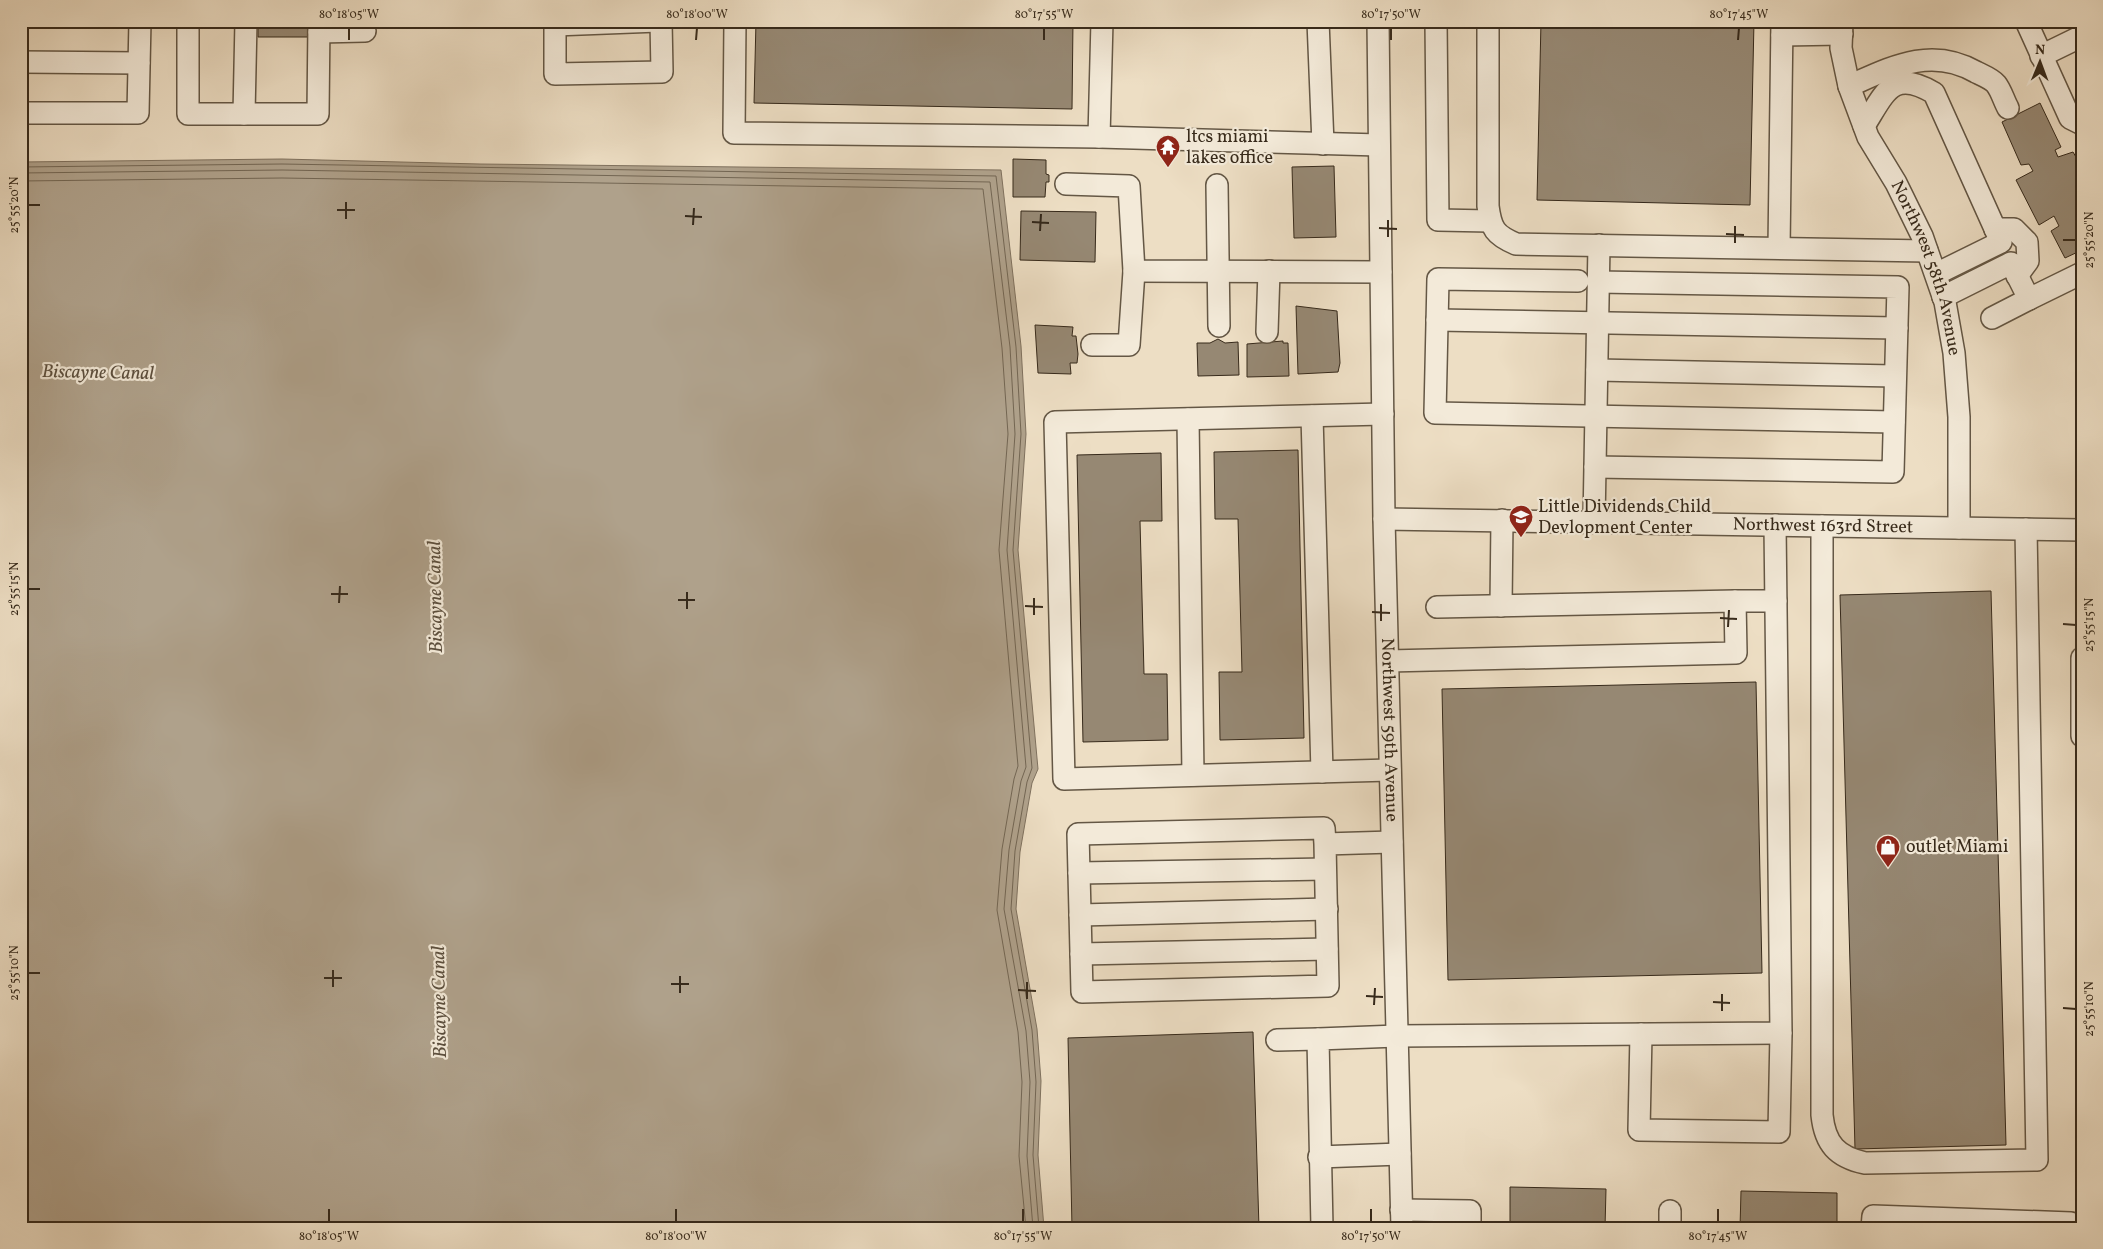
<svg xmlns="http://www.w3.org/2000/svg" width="2103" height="1249" viewBox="0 0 2103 1249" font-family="Vollkorn,serif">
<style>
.water{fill:#afa18b;stroke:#7f715e}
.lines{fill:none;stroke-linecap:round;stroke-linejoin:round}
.shore{stroke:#736653;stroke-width:1}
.building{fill:#968873;stroke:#372a1b}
.minor-casing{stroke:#645745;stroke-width:24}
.minor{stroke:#f3ead9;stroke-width:21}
.ticks{fill:none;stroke:#372a1b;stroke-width:2}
.labels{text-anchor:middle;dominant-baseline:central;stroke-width:4.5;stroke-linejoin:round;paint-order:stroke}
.poi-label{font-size:18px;fill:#372a1b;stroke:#f3ead9;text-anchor:start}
.street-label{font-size:18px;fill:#372a1b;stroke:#f3ead9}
.water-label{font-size:19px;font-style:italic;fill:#5b4e3d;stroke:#f3ead9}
.neatline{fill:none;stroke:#372a1b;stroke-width:2}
.ticks-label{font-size:12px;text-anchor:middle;fill:#372a1b}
</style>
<rect width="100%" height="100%" fill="#eddec4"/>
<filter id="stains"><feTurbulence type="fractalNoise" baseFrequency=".004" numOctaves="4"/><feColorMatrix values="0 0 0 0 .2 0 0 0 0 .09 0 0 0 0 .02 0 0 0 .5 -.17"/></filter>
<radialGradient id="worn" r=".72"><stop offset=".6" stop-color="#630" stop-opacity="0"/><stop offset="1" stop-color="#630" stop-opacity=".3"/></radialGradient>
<polygon class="water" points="282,159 480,164 1001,170 1021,346 1026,434 1018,550 1038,769 1032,783 1020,852 1016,909 1037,1029 1041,1081 1038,1155 1044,1228 21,1228 21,162"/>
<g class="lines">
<g class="shore">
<polyline points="21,167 282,164 996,176 1016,347 1021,434 1013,550 1032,768 1027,782 1015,851 1011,909 1032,1030 1036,1082 1033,1155 1039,1228"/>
<polyline points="21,173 282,170 990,182 1010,347 1015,434 1007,550 1026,767 1021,781 1009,850 1004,909 1026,1031 1030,1082 1027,1156 1033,1228"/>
<polyline points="21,181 282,178 983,189 1002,348 1008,434 999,550 1018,766 1014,779 1002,849 997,910 1018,1032 1022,1082 1019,1156 1026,1228"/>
</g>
</g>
<g class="building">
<polygon points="309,21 309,37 258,37 258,22"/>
<polygon points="756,21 1073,21 1072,109 754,103"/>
<polygon points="1541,21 1754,21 1750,205 1537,200"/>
<polygon points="2040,103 2061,147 2055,150 2058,157 2073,152 2082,167 2082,250 2065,258 2051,231 2059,226 2054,216 2039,225 2016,180 2033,171 2029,164 2021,165 2002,122"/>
<polygon points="1013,159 1046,160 1046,174 1049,175 1049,182 1046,182 1045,197 1013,197"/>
<polygon points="1334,166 1336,237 1294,238 1292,167"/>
<polygon points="1021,211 1096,212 1095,262 1020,260"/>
<polygon points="1296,306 1337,311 1340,363 1338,372 1298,374"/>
<polygon points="1035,325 1073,327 1072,336 1076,336 1078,354 1077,363 1070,363 1071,374 1038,373"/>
<polygon points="1218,339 1225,343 1238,342 1239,375 1198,376 1197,343 1210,343"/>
<polygon points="1283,341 1283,343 1288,343 1289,376 1247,377 1247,344"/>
<polygon points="1298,450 1304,738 1220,740 1219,672 1242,672 1238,519 1215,519 1214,452"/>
<polygon points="1161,453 1162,521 1140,521 1144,674 1167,674 1168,740 1083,742 1077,455"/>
<polygon points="1991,591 2006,1145 1855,1149 1840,595"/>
<polygon points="1756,682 1762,973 1448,980 1442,689"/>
<polygon points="1253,1032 1259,1228 1072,1228 1068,1038"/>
<polygon points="1510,1187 1606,1189 1605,1228 1510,1228"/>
<polygon points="1741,1191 1837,1193 1837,1228 1740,1228"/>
</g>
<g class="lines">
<defs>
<g id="minor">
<polyline points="188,21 188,114 318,114 319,21"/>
<polyline points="555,21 555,74 662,72 661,21"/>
<polyline points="735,21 734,133 1099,137"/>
<polyline points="1102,21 1099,137 1379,145"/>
<polyline points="1318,21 1323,144"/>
<path id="s1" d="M1378 21 1384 519 1402 1228"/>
<polyline points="1436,21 1438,220 1490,221"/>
<path d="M1488 21V206C1491 229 1495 235 1516 244L1927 251"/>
<path id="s2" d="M1842 21 1841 48 1849 86 1868 137 1896 183 1922 236 1945 302 1954 353 1959 417V528"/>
<polyline points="2026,21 2070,118 2082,124"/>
<polyline points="555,25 658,21"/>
<polyline points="319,32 365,31"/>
<polyline points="1782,35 1842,34"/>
<polyline points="2041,56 2082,36"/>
<polyline points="21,62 139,63"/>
<path d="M1849 86C1892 67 1931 46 1976 72 1982 75 1992 79 1996 84 2001 90 2004 101 2008 108"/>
<polyline points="21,113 138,113 140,21"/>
<polyline points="244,114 246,21"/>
<path d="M1864 126C1885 93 1892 68 1934 93L2001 242 1936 274"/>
<polyline points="1066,184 1129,186 1134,271 1381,272"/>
<polyline points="1217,185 1219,326"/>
<polyline points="1995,229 2014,229 2027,242 2028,261 2017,276"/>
<polyline points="1779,248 1782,21"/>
<polyline points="1578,281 1438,279 1435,413 1894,422"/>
<polyline points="1943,297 2011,263 2029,299 2082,273"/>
<polyline points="1992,318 2029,299"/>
<polyline points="1437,320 1897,328"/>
<polyline points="1267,332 1269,271"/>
<polyline points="1092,345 1129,345 1134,271"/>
<polyline points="1597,370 1895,376"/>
<polyline points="1383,414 1055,422 1064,779 1390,770"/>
<polyline points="1312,416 1322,772"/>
<polyline points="1188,419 1193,775"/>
<polyline points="1595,467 1893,472 1898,287 1598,282"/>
<path id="s3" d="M1384 519 2082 530"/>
<polyline points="1594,522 1599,245"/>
<path d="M1822 526V1115C1825 1144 1837 1157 1865 1163L2037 1160 2026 529"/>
<polyline points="1735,601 1776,601"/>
<polyline points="1501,606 1502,520"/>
<polyline points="2082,658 2082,736"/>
<polyline points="1388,661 1736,653 1735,601 1437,607"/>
<polyline points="1325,844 1324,828 1078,834 1082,992 1328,986 1325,844 1392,842"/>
<polyline points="1079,873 1325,869"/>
<polyline points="1080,915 1327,909"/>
<polyline points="1081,954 1327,949"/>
<polyline points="1641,1034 1639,1130 1779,1132 1781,1033"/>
<polyline points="1277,1040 1318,1039"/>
<polyline points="1319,1157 1400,1154"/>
<polyline points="1401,1210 1470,1211 1470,1228"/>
<polyline points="1322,1228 1318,1039 1397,1036 1781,1033 1775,525"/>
<polyline points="1670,1228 1670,1211"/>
<polyline points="1872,1228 1873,1216 2071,1223 2071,1228"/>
</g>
</defs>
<use href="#minor" class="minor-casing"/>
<use href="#minor" class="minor"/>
</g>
<path class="ticks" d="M349 40V28M696 40 697 28M1044 40V28M1391 40V28M1738 40 1739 28M28 205H40M337 210H355M685 216 702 217M346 219V202M1032 222 1049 223M693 225 694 208M1379 228 1397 229M1040 231 1041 214M1726 234 1744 235M1388 237V220M2063 240H2076M1735 243V226M28 589H40M331 594H348M678 600H695M339 603 340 586M1025 606 1043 607M687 609V592M1372 612 1390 613M1034 615V598M1720 618 1737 619M1381 621V604M2063 624 2076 625M1728 627 1729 610M28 973H40M324 978H342M671 984H689M333 987V970M1018 990 1036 991M680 993V976M1366 996 1383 997M1027 999V982M1713 1002 1730 1003M1374 1005 1375 988M2063 1008 2076 1009M1722 1011V994M329 1222V1209M676 1222V1209M1023 1222V1209M1371 1222V1209M1718 1222V1209"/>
<defs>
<symbol id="temple-pin" viewBox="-11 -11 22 30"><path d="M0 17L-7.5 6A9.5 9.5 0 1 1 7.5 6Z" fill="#8f2418" stroke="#f3ead9"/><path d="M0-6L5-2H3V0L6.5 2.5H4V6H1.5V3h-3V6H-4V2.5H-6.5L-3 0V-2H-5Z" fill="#fff"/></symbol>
<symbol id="school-pin" viewBox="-11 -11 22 30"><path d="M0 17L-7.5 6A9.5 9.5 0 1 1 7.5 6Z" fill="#8f2418" stroke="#f3ead9"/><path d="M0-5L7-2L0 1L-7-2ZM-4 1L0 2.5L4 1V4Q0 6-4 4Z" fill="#fff"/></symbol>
<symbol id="shop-pin" viewBox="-11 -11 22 30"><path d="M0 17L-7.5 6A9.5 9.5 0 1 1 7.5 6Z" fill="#8f2418" stroke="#f3ead9"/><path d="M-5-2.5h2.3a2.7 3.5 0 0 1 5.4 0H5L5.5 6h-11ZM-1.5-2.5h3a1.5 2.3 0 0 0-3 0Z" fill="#fff"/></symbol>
</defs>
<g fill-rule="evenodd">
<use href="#temple-pin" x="1154" y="133" width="28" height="38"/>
<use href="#school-pin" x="1507" y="503" width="28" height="38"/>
<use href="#shop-pin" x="1874" y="833" width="28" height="38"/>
</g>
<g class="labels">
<g class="poi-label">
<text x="1186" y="137">ltcs miami<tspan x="1186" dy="21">lakes office</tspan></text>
<text x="1538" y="507">Little Dividends Child<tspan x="1538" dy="21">Devlopment Center</tspan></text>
<text x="1906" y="847">outlet Miami</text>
</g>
<g class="street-label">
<text stroke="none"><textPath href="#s2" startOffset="265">Northwest 58th Avenue</textPath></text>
<text stroke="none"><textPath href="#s3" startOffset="439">Northwest 163rd Street</textPath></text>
<text stroke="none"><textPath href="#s1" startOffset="709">Northwest 59th Avenue</textPath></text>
</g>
<g class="water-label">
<text transform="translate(98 373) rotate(1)">Biscayne Canal</text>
<text transform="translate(436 597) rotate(-91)">Biscayne Canal</text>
<text transform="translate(440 1002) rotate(-91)">Biscayne Canal</text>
</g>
</g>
<rect width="2103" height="1249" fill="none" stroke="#eddec4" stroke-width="55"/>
<g transform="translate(2040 62) rotate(1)" stroke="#f3ead9" stroke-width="4" paint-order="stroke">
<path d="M0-4L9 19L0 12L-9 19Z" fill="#372a1b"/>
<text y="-8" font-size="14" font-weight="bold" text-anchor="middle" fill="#372a1b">N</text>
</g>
<rect x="28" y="28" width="2048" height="1194" class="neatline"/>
<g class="ticks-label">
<text x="349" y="18">80°18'05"W</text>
<text x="697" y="18">80°18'00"W</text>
<text x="1044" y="18">80°17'55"W</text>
<text x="1391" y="18">80°17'50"W</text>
<text x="1739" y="18">80°17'45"W</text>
<text transform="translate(14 205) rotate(-90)" y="4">25°55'20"N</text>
<text transform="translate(2089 240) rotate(-90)" y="4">25°55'20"N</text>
<text transform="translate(14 589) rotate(-90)" y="4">25°55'15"N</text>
<text transform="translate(2089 625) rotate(-90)" y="4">25°55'15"N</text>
<text transform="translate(14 973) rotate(-90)" y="4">25°55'10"N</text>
<text transform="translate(2089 1009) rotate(-90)" y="4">25°55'10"N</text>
<text x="329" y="1240">80°18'05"W</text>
<text x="676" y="1240">80°18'00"W</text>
<text x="1023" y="1240">80°17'55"W</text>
<text x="1371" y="1240">80°17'50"W</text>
<text x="1718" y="1240">80°17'45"W</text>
</g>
<rect width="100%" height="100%" filter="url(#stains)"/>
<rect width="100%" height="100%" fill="url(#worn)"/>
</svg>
